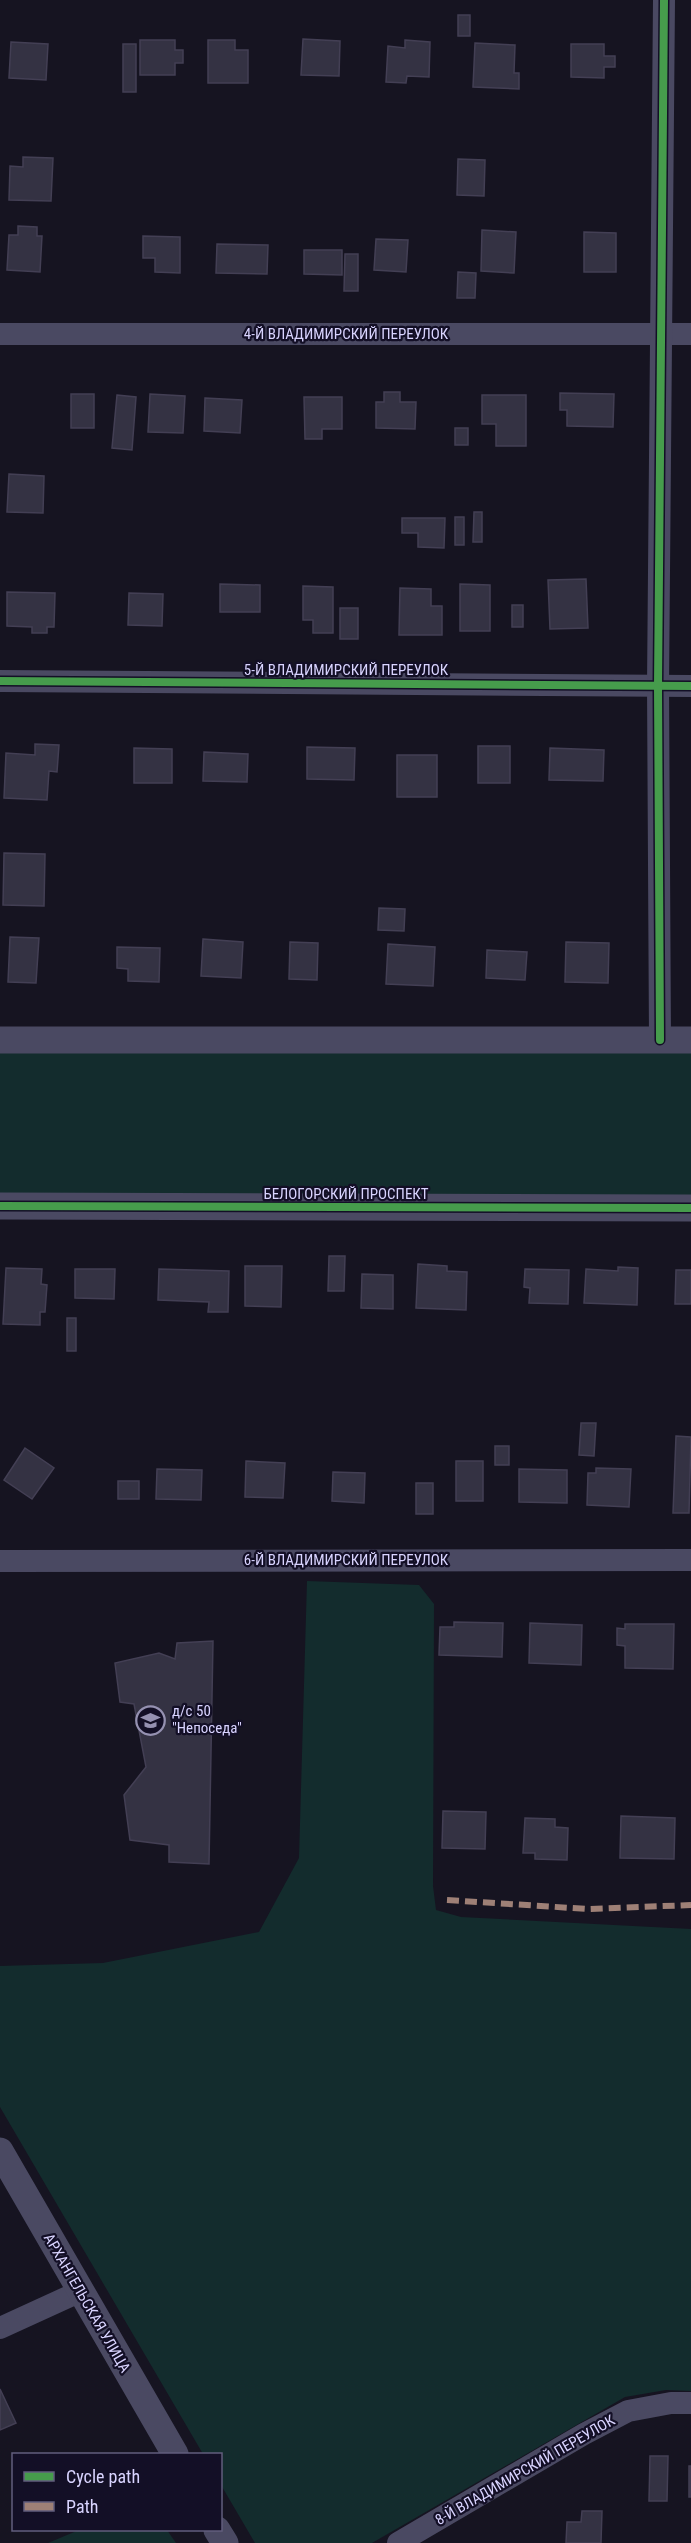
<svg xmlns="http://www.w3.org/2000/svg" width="691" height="2543" viewBox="0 0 691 2543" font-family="'Roboto Condensed',sans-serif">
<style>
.green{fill:#132c2d}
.building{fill:#343243;stroke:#433f54;stroke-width:1.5}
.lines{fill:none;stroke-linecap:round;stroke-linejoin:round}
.minor{stroke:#4a4962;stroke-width:22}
.tertiary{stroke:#4a4962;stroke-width:27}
.quiet{stroke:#9e8076;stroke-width:6;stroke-dasharray:12 6;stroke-linecap:butt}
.cycleway-casing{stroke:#130f26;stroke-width:11}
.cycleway{stroke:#469c4c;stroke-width:8}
.labels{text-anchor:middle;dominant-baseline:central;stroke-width:4.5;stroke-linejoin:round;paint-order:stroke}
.street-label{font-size:15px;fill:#d9d4ff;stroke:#130f26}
.poi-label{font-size:15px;fill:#d9d4ff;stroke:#130f26;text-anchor:start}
</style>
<rect width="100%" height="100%" fill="#161421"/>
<g class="green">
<polygon points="0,1049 691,1052 691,1201 0,1198"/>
<polygon points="307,1581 419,1585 434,1604 433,1886 436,1910 461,1917 691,1929 691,2391 666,2390 625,2397 372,2543 255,2543 221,2485 220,2454 203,2454 0,2107 0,1966 103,1963 259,1932 299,1858"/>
<polygon points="79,2530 167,2530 176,2543 48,2543"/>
</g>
<g class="building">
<rect x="458" y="15" width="12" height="21"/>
<polygon points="303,39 340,41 339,76 301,75"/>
<polygon points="140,40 175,40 175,50 183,50 183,63 175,63 175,75 140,75"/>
<polygon points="208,40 235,40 235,50 248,50 248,83 208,83"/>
<polygon points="405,40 430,42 429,77 407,76 406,83 386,82 388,46 405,48"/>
<polygon points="11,42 48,44 46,80 9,78"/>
<polygon points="475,43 515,45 514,73 519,73 519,89 473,87"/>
<rect x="123" y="44" width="13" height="48"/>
<polygon points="571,44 604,44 604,56 615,56 615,67 604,67 604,78 571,77"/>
<polygon points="23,157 53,158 51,201 9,200 10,166 23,167"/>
<polygon points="458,159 485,160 484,196 457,195"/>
<polygon points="18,226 37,227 37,236 42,236 40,272 7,270 9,235 18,235"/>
<polygon points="482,230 516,232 514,273 481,271"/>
<polygon points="584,232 616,233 616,272 584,272"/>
<polygon points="143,236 180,237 180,273 155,272 155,258 143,258"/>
<polygon points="376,239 408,240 406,272 374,270"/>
<polygon points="217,244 268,245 267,274 216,273"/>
<polygon points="304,250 342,250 342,275 304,274"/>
<polygon points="345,254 358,254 358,291 344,291"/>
<polygon points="458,272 476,273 475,298 457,298"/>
<polygon points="384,392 400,392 400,402 416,402 415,429 376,428 376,402 384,402"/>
<polygon points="560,393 614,394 613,427 567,426 567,410 560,410"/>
<rect x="71" y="394" width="23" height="34"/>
<polygon points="150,394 185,396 183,433 148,432"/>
<polygon points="117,395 136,397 132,450 112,448"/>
<polygon points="482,395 526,395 526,446 496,446 496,424 482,424"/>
<polygon points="304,397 342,397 342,429 322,429 322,439 305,439"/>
<polygon points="205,398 242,400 240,433 204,431"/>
<rect x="455" y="428" width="13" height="17"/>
<polygon points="9,474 44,476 43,513 7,512"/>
<polygon points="474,512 482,512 482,542 473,542"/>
<rect x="455" y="517" width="9" height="28"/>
<polygon points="402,518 445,518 444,548 418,547 418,533 402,533"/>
<polygon points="586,579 588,628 550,629 548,580"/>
<polygon points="220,584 260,585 260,612 220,612"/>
<polygon points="460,584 490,585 490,631 460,631"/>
<polygon points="303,586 333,587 333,633 313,633 313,620 303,620"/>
<polygon points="400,588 431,589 431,606 442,606 442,635 399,635"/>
<polygon points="7,592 55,593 54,627 47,627 47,633 32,633 32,627 7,626"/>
<polygon points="129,593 163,594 162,626 128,625"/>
<rect x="512" y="605" width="11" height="22"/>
<rect x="340" y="608" width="18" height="31"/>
<polygon points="35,744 59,745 57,772 49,771 47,800 4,798 6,753 35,755"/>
<rect x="478" y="746" width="32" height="37"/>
<polygon points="307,747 355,748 354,780 307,779"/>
<polygon points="134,748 172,749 172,783 134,783"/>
<polygon points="550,748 604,750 603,781 549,780"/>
<polygon points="204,752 248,754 247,782 203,781"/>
<rect x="397" y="755" width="40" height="42"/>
<polygon points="4,853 45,854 44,906 3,905"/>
<polygon points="379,908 405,909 404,931 378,930"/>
<polygon points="10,937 39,938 36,983 8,982"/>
<polygon points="203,939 243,942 241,978 201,976"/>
<polygon points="290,942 318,943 317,980 289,979"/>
<polygon points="566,942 609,943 608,983 565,982"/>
<polygon points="388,944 435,947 433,986 386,984"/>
<polygon points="117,947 160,948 159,982 128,981 128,969 117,968"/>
<polygon points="487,950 527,952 525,980 486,978"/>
<polygon points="329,1256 345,1256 344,1291 328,1291"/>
<polygon points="418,1264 447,1266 447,1271 467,1272 466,1310 416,1308"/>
<polygon points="245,1266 282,1266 281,1307 245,1306"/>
<polygon points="618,1267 638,1268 637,1305 584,1303 586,1269 618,1271"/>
<polygon points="6,1268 42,1269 41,1284 47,1285 45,1312 40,1312 40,1325 3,1324"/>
<polygon points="75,1269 115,1269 114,1299 75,1298"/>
<polygon points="159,1269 229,1271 228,1312 208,1312 209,1302 158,1300"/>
<polygon points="525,1269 569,1270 568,1304 529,1303 530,1288 524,1287"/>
<polygon points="676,1270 691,1270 691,1304 675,1304"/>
<polygon points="362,1274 393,1275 393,1309 361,1308"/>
<rect x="67" y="1318" width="9" height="33"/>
<polygon points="581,1423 596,1423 594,1456 579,1455"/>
<polygon points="676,1436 691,1437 689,1513 673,1513"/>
<rect x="495" y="1446" width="14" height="19"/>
<polygon points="25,1448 54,1468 32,1499 4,1480"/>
<polygon points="246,1461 285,1463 283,1498 245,1497"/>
<rect x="456" y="1461" width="27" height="40"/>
<polygon points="596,1468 631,1469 629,1507 587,1505 588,1473 596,1473"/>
<polygon points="157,1469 202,1470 201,1500 156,1499"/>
<polygon points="519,1469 567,1470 567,1503 519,1502"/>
<polygon points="333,1472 365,1473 364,1503 332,1501"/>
<rect x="118" y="1481" width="21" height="18"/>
<rect x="416" y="1483" width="17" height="31"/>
<polygon points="454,1622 503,1623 502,1657 439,1655 440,1627 454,1627"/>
<polygon points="530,1623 582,1625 581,1665 529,1663"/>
<polygon points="625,1624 674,1624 673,1669 625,1668 625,1646 617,1645 617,1628 625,1629"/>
<polygon points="213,1641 209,1864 169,1862 169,1845 130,1840 124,1795 146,1767 134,1704 120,1702 115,1663 159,1653 175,1659 177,1643"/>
<polygon points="443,1811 486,1812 485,1849 442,1848"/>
<polygon points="621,1816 675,1818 674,1859 620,1858"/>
<polygon points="525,1818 555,1819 555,1827 568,1828 567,1860 535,1859 535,1853 523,1853"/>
<polygon points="0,2389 16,2423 0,2430"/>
<polygon points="650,2456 668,2456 667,2501 649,2501"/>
<rect x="689" y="2466" width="2" height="31"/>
<polygon points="582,2511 602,2511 601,2543 566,2543 567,2522 581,2522"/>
</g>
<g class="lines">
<g class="minor">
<polyline points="0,334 691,334"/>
<polyline points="0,681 691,686"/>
<polyline points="660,1040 658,686 664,0"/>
<polyline points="0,1561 691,1560"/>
<polyline points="0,2328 81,2291"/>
<polyline points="398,2543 584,2434 628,2411 671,2403 691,2403"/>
</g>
<g class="tertiary">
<polyline points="0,1040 691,1040"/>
<polyline points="0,1206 691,1208"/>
<polyline points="0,2151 175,2454"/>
<polyline points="217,2530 225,2543"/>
</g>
<polyline class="quiet" points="447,1900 588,1909 691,1905"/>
<defs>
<g id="cycleway">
<polyline points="0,681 691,686"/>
<polyline points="660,1040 658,686 664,0"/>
<polyline points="0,1206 691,1208"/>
</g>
</defs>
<use href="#cycleway" class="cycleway-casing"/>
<use href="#cycleway" class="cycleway"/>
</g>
<defs>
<symbol id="school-ring" viewBox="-11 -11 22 22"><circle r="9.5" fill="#130f26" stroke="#9591b1" stroke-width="1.5"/><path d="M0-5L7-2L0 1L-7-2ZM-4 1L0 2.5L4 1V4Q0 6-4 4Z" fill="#9591b1"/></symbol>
</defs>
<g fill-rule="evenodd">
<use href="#school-ring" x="134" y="1704" width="33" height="33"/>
</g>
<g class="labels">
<g class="street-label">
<text x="346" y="334">4-Й ВЛАДИМИРСКИЙ ПЕРЕУЛОК</text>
<text x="346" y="670">5-Й ВЛАДИМИРСКИЙ ПЕРЕУЛОК</text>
<text x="346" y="1194">БЕЛОГОРСКИЙ ПРОСПЕКТ</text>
<text x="346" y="1560">6-Й ВЛАДИМИРСКИЙ ПЕРЕУЛОК</text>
<text transform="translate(87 2303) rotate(60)">АРХАНГЕЛЬСКАЯ УЛИЦА</text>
<text transform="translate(525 2470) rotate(-30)">8-Й ВЛАДИМИРСКИЙ ПЕРЕУЛОК</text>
</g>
<g class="poi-label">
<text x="172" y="1711">д/с 50<tspan x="172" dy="17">"Непоседа"</tspan></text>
</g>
</g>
<rect x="12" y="2453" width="210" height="78" fill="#130f26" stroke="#625e7d" stroke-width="1.5"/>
<rect x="24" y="2472" width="30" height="9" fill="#469c4c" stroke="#625e7d" stroke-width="1.5"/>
<text x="66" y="2483" font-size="18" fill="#d9d4ff">Cycle path</text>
<rect x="24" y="2502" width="30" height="9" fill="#9e8076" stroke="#625e7d" stroke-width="1.5"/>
<text x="66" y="2513" font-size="18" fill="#d9d4ff">Path</text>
</svg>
